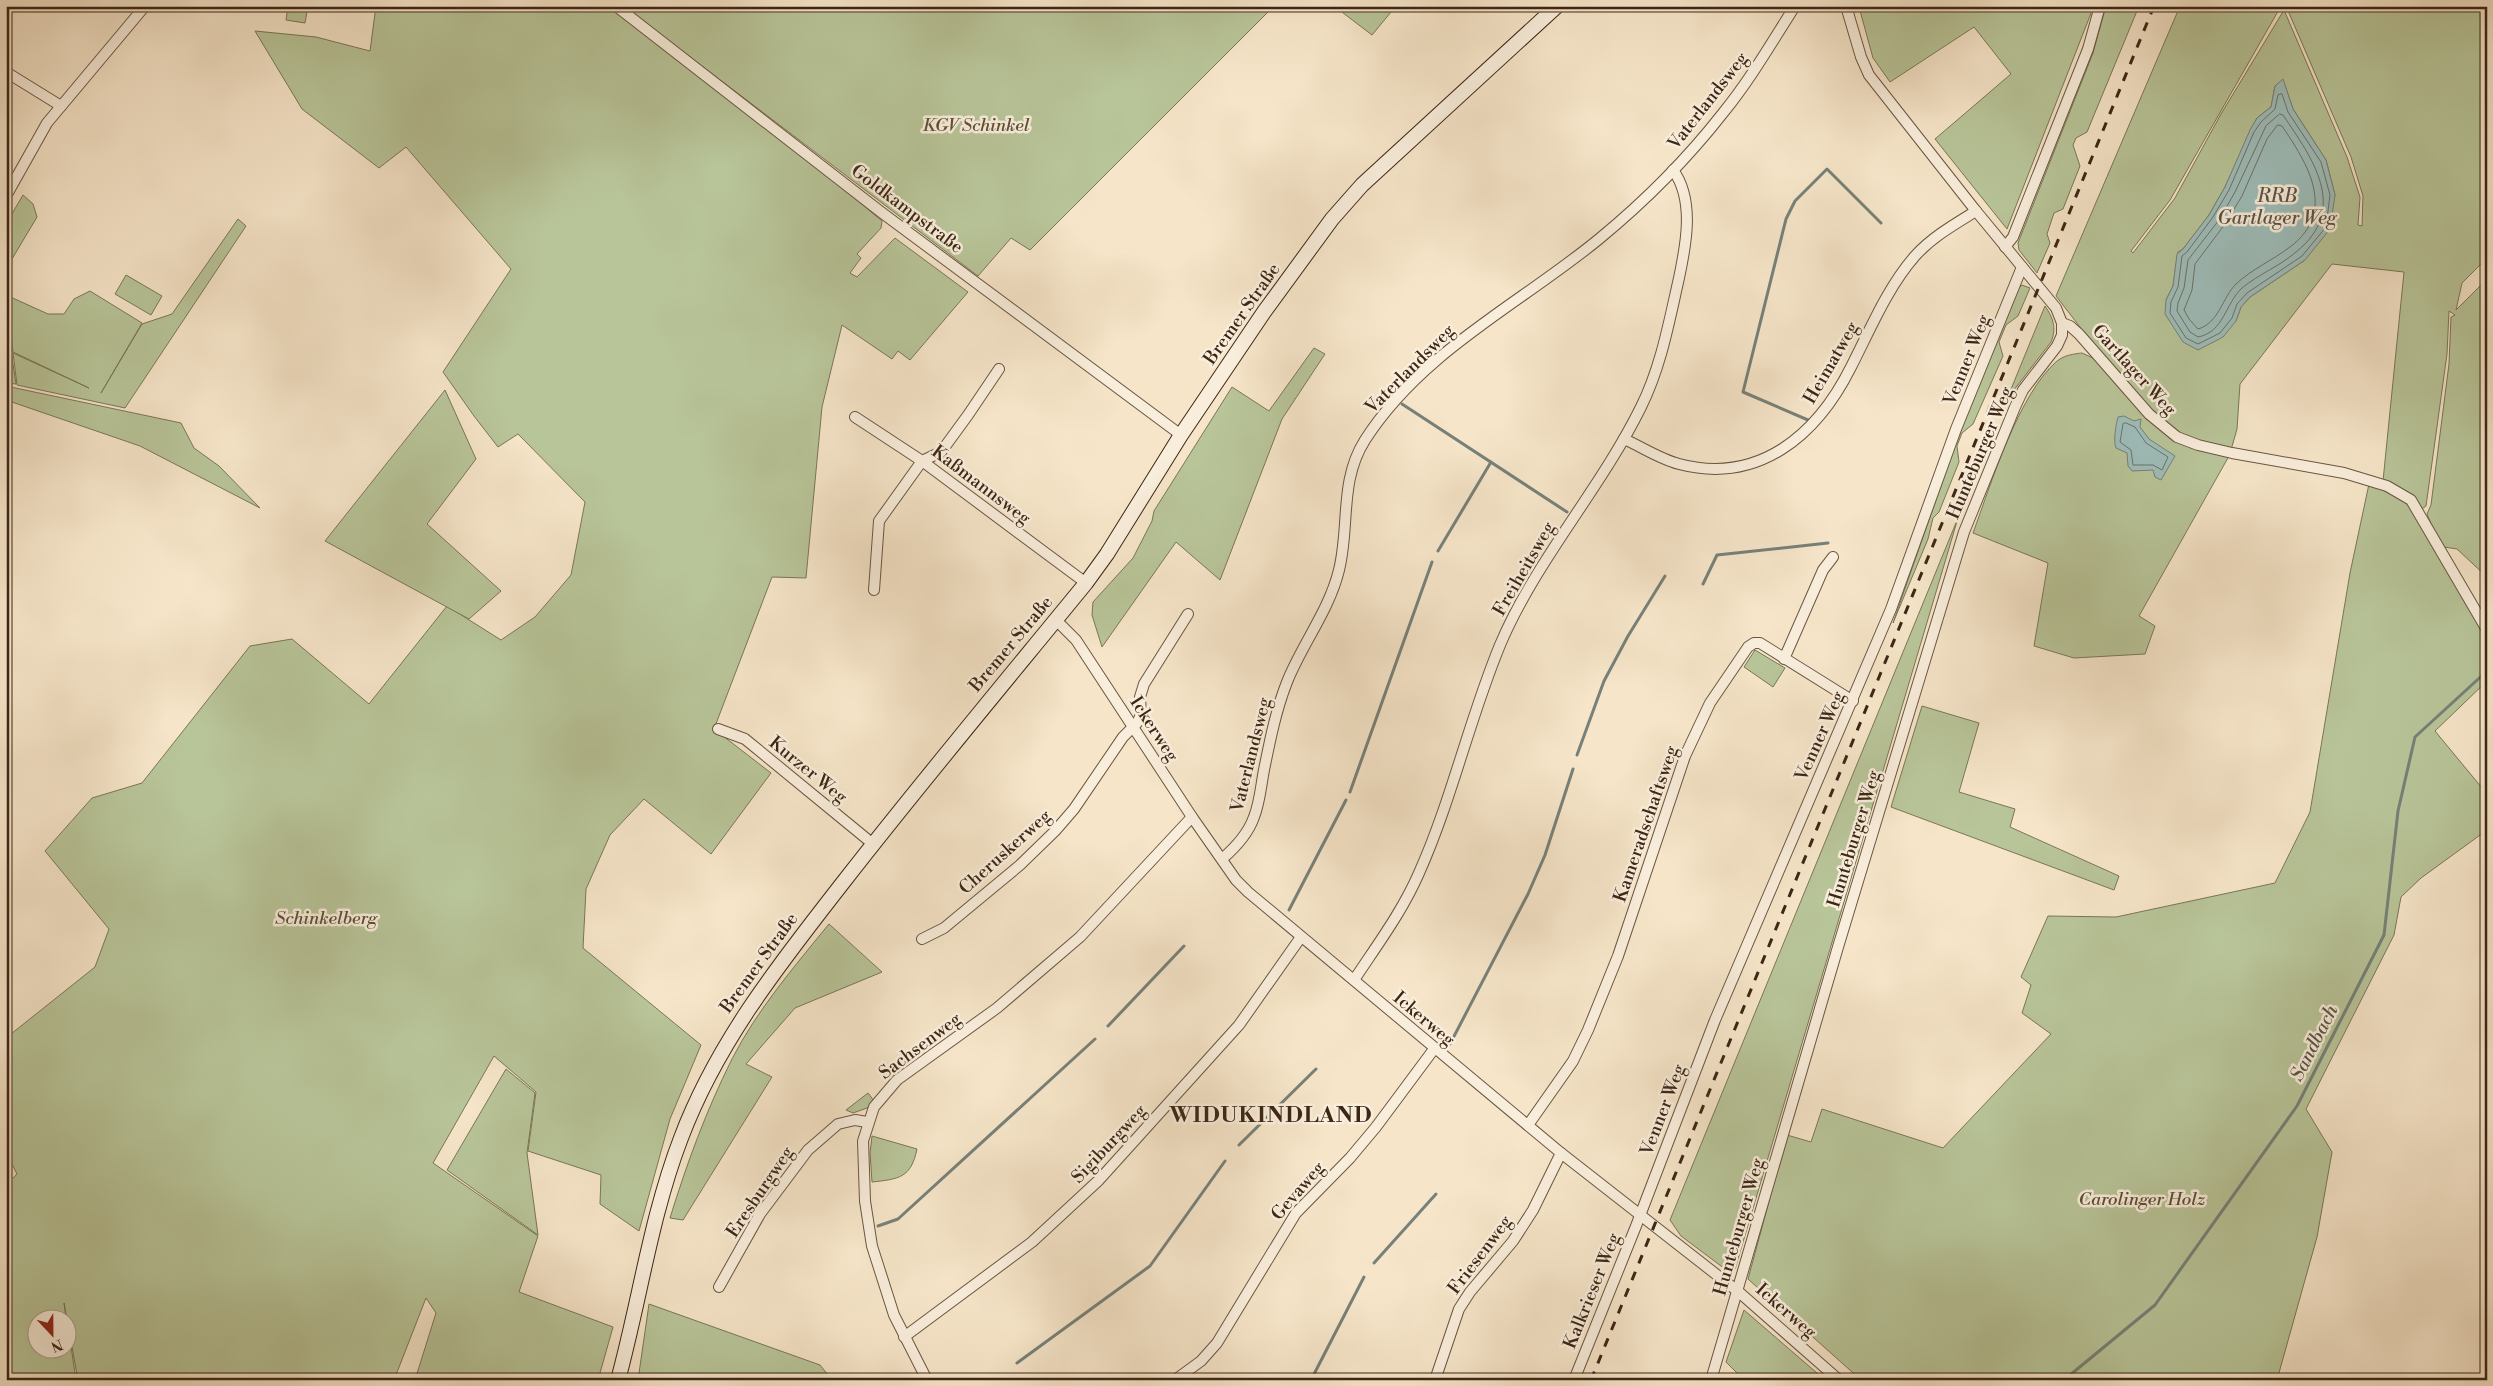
<svg xmlns="http://www.w3.org/2000/svg" width="2493" height="1386" viewBox="0 0 2493 1386" font-family="'Libre Bodoni',serif">
<style>
.green{fill:#b8c599;stroke:#7a7657;fill-rule:evenodd}
.water{fill:#9ebebb;stroke:#778179}
.lines{fill:none;stroke-linecap:round;stroke-linejoin:round}
.shore{stroke:#6d7268;stroke-width:1}
.stream{stroke:#778179;stroke-width:3}
.minor-casing{stroke:#6a5642;stroke-width:12}
.secondary-casing{stroke:#3c2615;stroke-width:16}
.minor{stroke:#f9eedc;stroke-width:10}
.secondary{stroke:#f9eedc;stroke-width:14}
.rail{stroke:#3c2615;stroke-width:3;stroke-dasharray:9 9;stroke-linecap:butt}
.labels{text-anchor:middle;dominant-baseline:central;stroke-width:5;stroke-linejoin:round;paint-order:stroke}
.street-label{font-size:18px;fill:#3c2615;stroke:#f9eedc}
.park-label{font-size:18px;font-style:italic;fill:#5b4e36;stroke:#f9eedc}
.water-label{font-size:19px;font-style:italic;fill:#595447;stroke:#f9eedc}
.district-label{font-size:22px;font-weight:bold;letter-spacing:1px;fill:#3c2615;stroke:#f9eedc}
</style>
<rect width="100%" height="100%" fill="#f6e5c9"/>
<filter id="stains"><feTurbulence type="fractalNoise" baseFrequency=".004" numOctaves="4"/><feColorMatrix values="0 0 0 0 .2 0 0 0 0 .09 0 0 0 0 .02 0 0 0 .5 -.17"/></filter>
<radialGradient id="worn" r=".72"><stop offset=".6" stop-color="#630" stop-opacity="0"/><stop offset="1" stop-color="#630" stop-opacity=".3"/></radialGradient>
<g class="green">
<polygon points="288,6 308,6 305,23 286,20"/>
<polygon points="376,6 614,6 792,146 882,221 881,228 857,254 861,258 850,273 857,277 895,238 968,292 910,360 898,351 892,359 842,325 822,407 806,578 772,577 714,729 771,773 711,854 644,799 610,835 586,889 583,948 701,1045 670,1119 639,1231 600,1204 601,1175 528,1151 536,1092 494,1056 433,1163 538,1236 519,1292 613,1327 598,1380 415,1380 436,1313 426,1298 394,1380 78,1380 64,1303 66,1318 38,1318 38,1348 68,1348 68,1326 76,1380 6,1380 6,1185 17,1174 6,1152 6,1038 95,967 109,929 45,851 92,798 142,783 250,646 292,639 369,704 447,606 501,640 535,617 571,575 585,502 518,434 498,447 474,416 443,372 511,269 406,147 379,168 302,109 255,31 316,37 370,51"/>
<polygon points="623,6 1274,6 1030,250 1011,238 978,276"/>
<polygon points="1334,6 1396,6 1372,35"/>
<polygon points="2089,6 2093,8 2007,229 1935,139 2011,74 1974,27 1890,82 1873,58 1859,7"/>
<polygon points="2106,6 2139,6 2087,132 2076,138 2073,145 2080,166 2063,209 2054,213 2047,234 2050,243 2037,273 2019,250 2018,243 2093,53"/>
<path d="M2180 6H2281L2170 200 2131 251 2133 253 2175 198 2221 114 2284 10 2347 157 2360 197 2358 225 2362 226 2363 196 2351 157 2286 6H2487V258L2462 283 2456 310 2487 279V577L2457 549 2444 547 2438 541 2427 514 2431 505 2449 364 2451 317 2455 315 2449 311 2447 354 2426 506 2422 509 2416 502 2383 481 2404 272 2332 264 2240 384 2237 429 2231 450 2180 435 2154 414 2094 345 2056 296ZM2283 80 2293 109 2326 160 2335 195 2305 260 2250 297 2241 307 2236 321 2166 300 2173 286 2178 252 2183 249 2209 215 2225 187 2257 118 2271 107 2275 86Z"/>
<polygon points="23,195 33,204 37,217 6,269 6,224"/>
<polygon points="238,219 246,226 125,408 17,385 13,353 89,388 13,352 6,295 48,314 64,314 74,299 90,291 142,323 101,393 142,324 172,314"/>
<polygon points="126,275 162,296 151,315 115,294"/>
<polygon points="2022,285 2030,288 2018,316 2006,325 1999,342 2003,356 1973,424 1962,433 1957,446 1959,462 1939,512 1933,518 1928,539 1893,623 1960,431 2018,289"/>
<path d="M2045 306C2053 318 2057 328 2051 342L2007 399Z"/>
<polygon points="6,318 16,384 6,383"/>
<polygon points="1314,348 1325,354 1282,419 1220,580 1176,542 1102,647 1092,615 1093,602 1133,558 1152,521 1154,511 1232,387 1269,411"/>
<path d="M2082 353 2093 358 2158 428 2180 442 2229 456 2139 616 2155 626 2145 654 2074 658 2034 646 2048 563 1973 533C1991 484 2018 395 2057 361 2065 355 2073 354 2082 353Z"/>
<polygon points="6,386 181,423 194,448 219,466 260,508 140,446 6,400"/>
<polygon points="445,390 476,459 427,524 501,591 469,619 325,541"/>
<polygon points="2369,484 2398,497 2408,505 2422,523 2487,638 2487,681 2435,731 2487,794 2487,830 2421,878 2401,897 2394,935 2306,1109 2332,1152 2317,1237 2277,1380 1861,1380 1748,1279 1787,1135 1811,1142 1822,1109 1943,1148 2051,1034 2022,1013 2031,985 2021,977 2048,916 2116,917 2275,883 2310,812 2350,573"/>
<polygon points="1958,518 1735,1269 1729,1272 1681,1236 1670,1220"/>
<polygon points="1755,650 1785,668 1773,687 1744,667"/>
<polygon points="1922,706 1979,723 1959,792 2015,809 2010,827 2119,876 2114,890 1891,807"/>
<path d="M829 924 882 972 795 1008 746 1064 772 1077 683 1220 670 1218C687 1163 706 1111 732 1059 757 1010 794 967 829 924Z"/>
<polygon points="506,1069 535,1093 527,1153 538,1235 447,1170"/>
<polygon points="868,1093 874,1101 867,1108 853,1113 846,1110"/>
<path d="M872 1136 917 1149C911 1178 899 1179 872 1182L870 1153Z"/>
<polygon points="649,1304 820,1365 832,1380 638,1380"/>
<polygon points="1744,1310 1825,1380 1744,1380 1726,1362"/>
</g>
<g class="water">
<polygon points="2283,79 2293,109 2326,160 2335,195 2330,229 2305,260 2250,297 2241,307 2236,321 2223,337 2198,350 2183,342 2165,314 2166,300 2173,286 2177,254 2183,249 2209,215 2225,187 2250,130 2257,118 2271,107 2275,86"/>
<path d="M2124 416 2134 421 2141 419 2140 427 2149 439 2175 456 2161 480 2155 477 2153 470 2132 471 2128 466 2127 453 2116 448C2113 441 2116 424 2118 417Z"/>
</g>
<g class="lines">
<g class="shore">
<polygon points="2282,94 2288,112 2321,162 2330,195 2326,227 2302,256 2247,293 2237,304 2232,318 2220,333 2198,344 2186,338 2170,313 2171,302 2178,287 2182,256 2187,252 2213,217 2229,190 2254,132 2261,122 2275,109 2278,95"/>
<path d="M2280 114 2283 115C2312 158 2350 209 2296 252 2280 266 2259 274 2242 288 2225 304 2224 332 2198 337L2190 332 2177 311 2178 303 2184 288 2188 260 2219 220 2235 192 2266 126Z"/>
<path d="M2278 125 2282 126C2307 163 2338 211 2290 247 2273 260 2252 269 2236 284 2222 298 2219 323 2198 329L2189 319 2184 310 2192 290 2195 264 2225 224 2242 196 2267 139Z"/>
<polygon points="2126,423 2135,427 2146,443 2168,457 2162,470 2153,465 2133,465 2131,450 2120,442 2123,424"/>
</g>
<g class="stream">
<polyline points="1402,404 1567,512"/>
<polyline points="1808,420 1743,392 1786,219 1795,201 1827,169 1881,223"/>
<polyline points="1438,551 1491,462"/>
<polyline points="1703,584 1717,555 1828,543"/>
<polyline points="1577,755 1604,681 1628,636 1665,576"/>
<polyline points="1350,792 1432,562"/>
<polyline points="1289,910 1346,800"/>
<polyline points="1108,1026 1184,946"/>
<polyline points="1450,1044 1528,894 1545,855 1573,769"/>
<polyline points="1239,1145 1316,1069"/>
<polyline points="878,1226 898,1219 1095,1039"/>
<polyline points="1374,1263 1436,1194"/>
<polyline points="1017,1363 1150,1266 1225,1161"/>
<polyline points="1311,1380 1364,1277"/>
<polyline points="2064,1380 2155,1305 2297,1106 2384,935 2398,811 2415,737 2487,671"/>
</g>
<defs>
<g id="minor">
<polyline points="616,6 881,212 1181,435"/>
<polyline points="6,72 61,106"/>
<polyline points="6,196 47,123 145,6"/>
<polyline points="2005,247 2013,237 2088,49 2100,6"/>
<polyline points="2062,323 2070,326 2079,334 2149,414 2177,437 2198,445 2232,453 2344,473 2387,486 2411,500 2487,630"/>
<polyline points="855,417 922,461 1086,583"/>
<path d="M1624 439C1642 447 1660 459 1679 464 1759 485 1817 435 1851 367 1870 330 1887 288 1915 256 1932 237 1955 224 1976 211"/>
<polyline points="874,590 879,521 922,461 941,452 968,415 999,369"/>
<polyline points="1056,620 1076,640 1192,817 1236,880 1248,892 1561,1153 1740,1293 1839,1380"/>
<polyline points="1784,659 1823,570 1833,557"/>
<polyline points="718,729 745,739 873,844"/>
<path d="M1222 859C1236 847 1248 834 1254 817 1260 802 1261 785 1264 770 1270 740 1276 710 1287 682 1302 644 1329 611 1339 570 1350 526 1339 481 1365 440 1422 351 1520 304 1599 239 1644 202 1687 159 1723 113 1750 80 1772 42 1795 6"/>
<polyline points="922,939 944,928 1020,865 1055,831 1074,809 1123,737 1137,723 1141,715 1140,697 1144,684 1188,614"/>
<path d="M1354 980C1377 945 1402 912 1419 873 1452 799 1469 720 1500 645 1536 560 1600 490 1641 407 1661 367 1669 322 1679 278 1686 245 1695 200 1673 170"/>
<polyline points="1528,1125 1573,1061 1588,1030 1618,956 1685,756 1710,703 1748,647 1754,643 1760,643 1853,701"/>
<polyline points="719,1287 760,1214 808,1150 838,1124 855,1120 867,1122"/>
<polyline points="904,1337 1032,1242 1099,1180 1239,1025 1301,937"/>
<polyline points="927,1380 894,1315 872,1246 865,1201 863,1141 874,1107 897,1080 997,1008 1080,937 1192,817"/>
<polyline points="1175,1380 1201,1361 1217,1343 1296,1213 1350,1158 1376,1127 1434,1049"/>
<polyline points="1435,1380 1459,1309 1470,1292 1513,1241 1533,1210 1561,1153"/>
<polyline points="1574,1380 1636,1226 1715,1020 1891,609 1956,429 2022,267"/>
<polyline points="1711,1380 1838,947 1964,532 2015,407 2023,390 2057,346 2062,335 2062,323 2056,308 1976,211 1869,75 1861,57 1846,6"/>
</g>
<path id="secondary" d="M618 1380C640 1299 651 1216 681 1138 718 1040 782 961 845 880 923 780 1005 682 1086 583L1107 554 1181 435 1264 312 1332 219 1362 185 1557 6"/>
</defs>
<use href="#minor" class="minor-casing"/>
<use href="#secondary" class="secondary-casing"/>
<use href="#minor" class="minor"/>
<use href="#secondary" class="secondary"/>
<polyline class="rail" points="1591,1380 2154,6"/>
</g>
<g class="labels">
<g class="street-label">
<text transform="translate(1708 101) rotate(-52)">Vaterlandsweg</text>
<text transform="translate(907 209) rotate(37)">Goldkampstraße</text>
<text transform="translate(1242 314) rotate(-55)">Bremer Straße</text>
<text transform="translate(1967 360) rotate(-68)">Venner Weg</text>
<text transform="translate(1831 363) rotate(-60)">Heimatweg</text>
<text transform="translate(1410 369) rotate(-45)">Vaterlandsweg</text>
<text transform="translate(2134 370) rotate(48)">Gartlager Weg</text>
<text transform="translate(1980 453) rotate(-67)">Hunteburger Weg</text>
<text transform="translate(981 485) rotate(37)">Kaßmannsweg</text>
<text transform="translate(1524 569) rotate(-60)">Freiheitsweg</text>
<text transform="translate(1011 644) rotate(-50)">Bremer Straße</text>
<text transform="translate(1154 729) rotate(57)">Ickerweg</text>
<text transform="translate(1820 736) rotate(-66)">Venner Weg</text>
<text transform="translate(1251 755) rotate(-76)">Vaterlandsweg</text>
<text transform="translate(808 770) rotate(39)">Kurzer Weg</text>
<text transform="translate(1646 824) rotate(-71)">Kameradschaftsweg</text>
<text transform="translate(1854 839) rotate(-73)">Hunteburger Weg</text>
<text transform="translate(1005 852) rotate(-42)">Cheruskerweg</text>
<text transform="translate(759 963) rotate(-54)">Bremer Straße</text>
<text transform="translate(1424 1019) rotate(40)">Ickerweg</text>
<text transform="translate(920 1046) rotate(-37)">Sachsenweg</text>
<text transform="translate(1663 1110) rotate(-69)">Venner Weg</text>
<text transform="translate(1109 1144) rotate(-47)">Sigiburgweg</text>
<text transform="translate(1298 1191) rotate(-49)">Gevaweg</text>
<text transform="translate(760 1192) rotate(-56)">Eresburgweg</text>
<text transform="translate(1739 1227) rotate(-74)">Hunteburger Weg</text>
<text transform="translate(1480 1255) rotate(-53)">Friesenweg</text>
<text transform="translate(1592 1291) rotate(-68)">Kalkrieser Weg</text>
<text transform="translate(1786 1311) rotate(41)">Ickerweg</text>
</g>
<g class="park-label">
<text x="976" y="125">KGV Schinkel</text>
<text x="326" y="918">Schinkelberg</text>
<text x="2142" y="1199">Carolinger Holz</text>
</g>
<g class="water-label">
<text x="2277" y="196">RRB<tspan x="2277" dy="22">Gartlager Weg</tspan></text>
<text transform="translate(2314 1043) rotate(-63)">Sandbach</text>
</g>
<g class="district-label">
<text x="1271" y="1115">WIDUKINDLAND</text>
</g>
</g>
<rect width="2493" height="1386" fill="none" stroke="#f6e5c9" stroke-width="25"/>
<rect x="8" y="8" width="2478" height="1371" fill="none" stroke="#3c2615" stroke-width="2.5"/>
<rect x="12" y="12" width="2468" height="1361" fill="none" stroke="#3c2615"/>
<g transform="translate(52 1334) rotate(158)"><circle r="24" fill="#f9eedc" stroke="#ad9e8c"/>
<path d="M0-4L9 19L0 12L-9 19Z" fill="#8f2418"/>
<text y="-8" font-size="14" font-weight="bold" text-anchor="middle" fill="#3c2615">N</text>
</g>
<rect width="100%" height="100%" filter="url(#stains)"/>
<rect width="100%" height="100%" fill="url(#worn)"/>
</svg>
